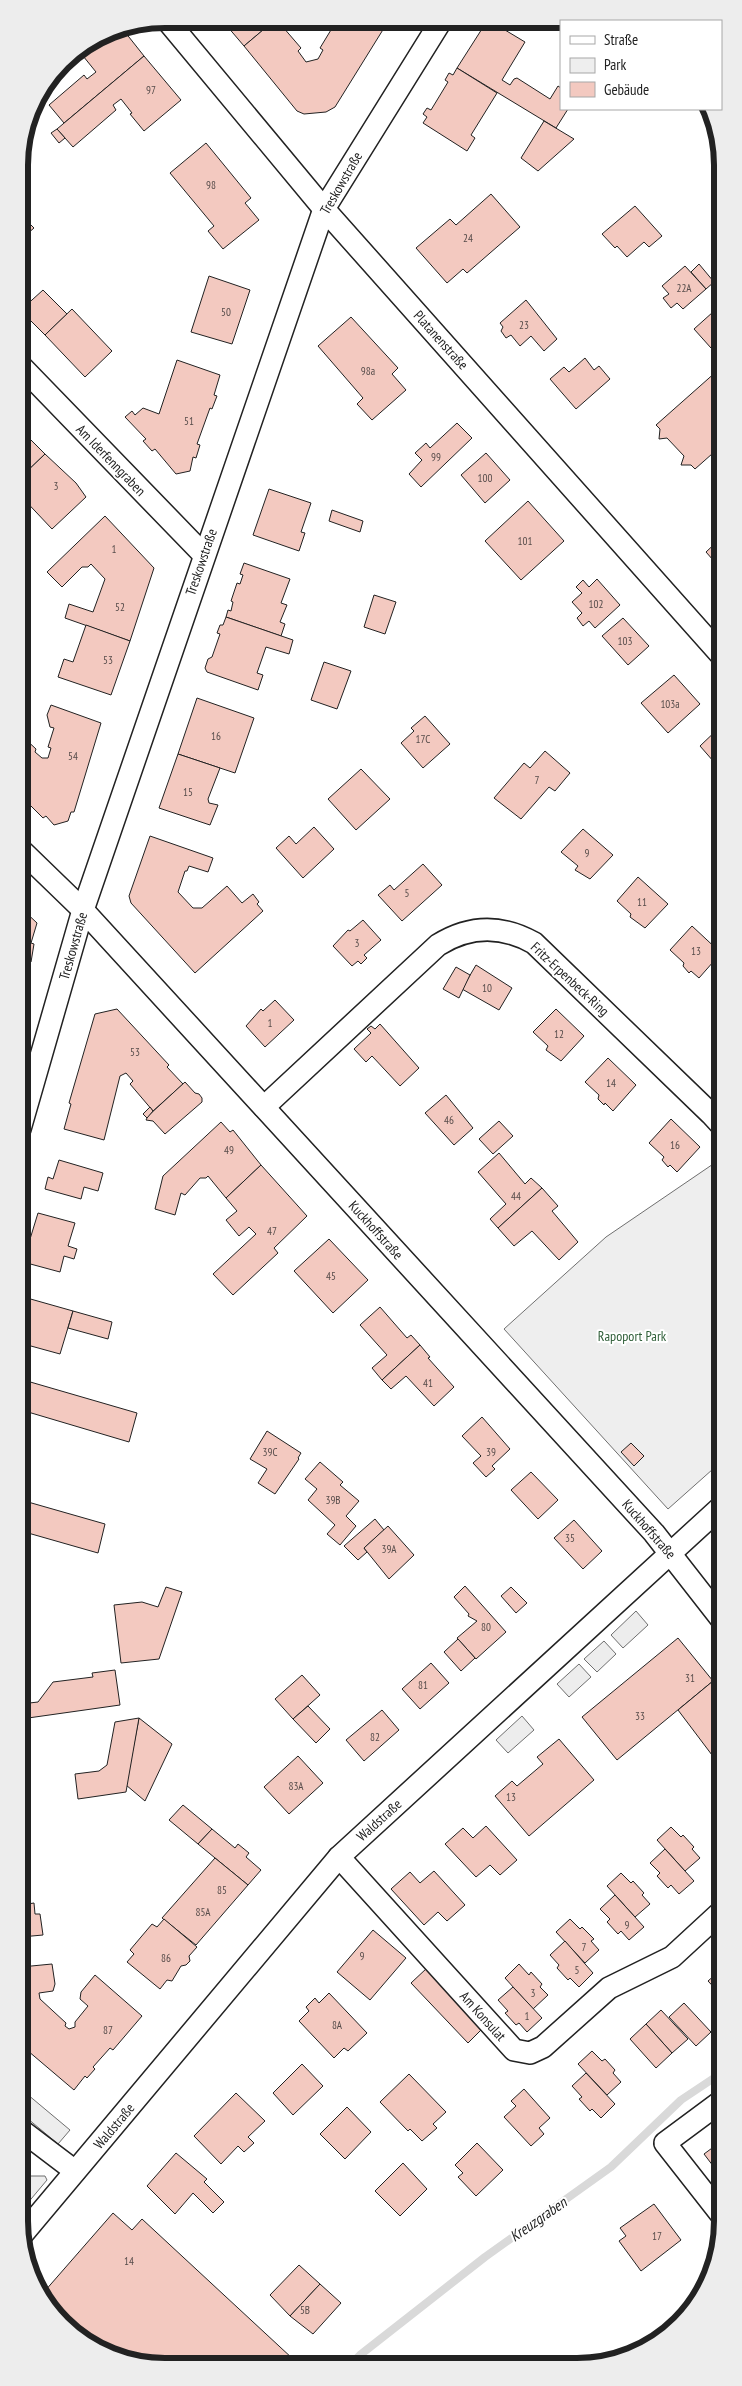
<svg xmlns="http://www.w3.org/2000/svg" width="742" height="2386" viewBox="0 0 742 2386" font-family="'PT Sans Narrow',sans-serif">
<style>
.green{fill:#eee;stroke:#6f6f6f}
.parking{fill:#ededed;stroke:#6f6f6f}
.lines{fill:none;stroke-linecap:round;stroke-linejoin:round}
.stream{stroke:#d9d9d9;stroke-width:8}
.building{fill:#f3c9c0;stroke:#222}
.street-casing{stroke:#222;stroke-width:24}
.street{stroke:#fff;stroke-width:21}
.labels{text-anchor:middle;dominant-baseline:central;stroke-width:4;stroke-linejoin:round;paint-order:stroke}
.number-label{font-size:11px;fill:#564c4a}
.street-label{font-size:14px;fill:#222;stroke:#fff}
.park-label{font-size:14px;fill:#2f5e38;stroke:#fff}
.water-label{font-size:15px;font-style:italic;fill:#222;stroke:#fff}
.rim{fill:none;stroke:#222;stroke-width:6}
</style>
<rect width="100%" height="100%" fill="#fff"/>
<polygon class="green" points="722,1158 722,1461 668,1509 504,1329 606,1237"/>
<g class="parking">
<polygon points="636,1611 648,1625 623,1648 611,1635"/>
<polygon points="604,1641 616,1654 597,1672 584,1659"/>
<polygon points="579,1664 591,1677 569,1697 557,1684"/>
<polygon points="522,1716 534,1730 508,1753 496,1740"/>
<polygon points="21,2089 70,2130 58,2144 21,2113"/>
<polygon points="21,2176 45,2176 47,2180 21,2211"/>
</g>
<g class="lines">
<polyline class="stream" points="351,2364 360,2355 485,2257 611,2167 681,2100 723,2072"/>
</g>
<g class="building">
<polygon points="221,19 276,19 244,46"/>
<polygon points="276,19 301,48 298,51 306,62 318,59 323,50 320,48 337,20 389,20 335,107 326,112 304,114 297,111 244,46"/>
<polygon points="487,21 490,21 525,42 502,80 510,85 514,79 517,78 550,99 558,86 561,88 561,109 568,109 556,128 457,68"/>
<polygon points="121,27 144,56 64,123 49,105 84,75 87,79 96,72 79,51 74,53 109,30"/>
<polygon points="144,56 181,100 144,131 130,114 132,113 121,99 113,105 116,110 73,147 57,129"/>
<polygon points="457,68 497,93 471,135 475,138 467,151 423,123 427,117 423,114 427,108 431,110 448,82 445,80 449,73 453,75"/>
<polygon points="544,121 574,139 538,171 521,158"/>
<polygon points="57,129 65,138 59,143 51,133"/>
<polygon points="206,143 251,198 245,203 259,220 223,249 208,231 214,226 170,173"/>
<polygon points="491,194 520,227 467,273 463,269 447,283 416,248 450,219 456,225"/>
<polygon points="635,206 662,236 649,247 644,242 627,257 617,246 615,248 602,234"/>
<polygon points="19,213 34,228 19,241"/>
<polygon points="699,264 714,282 706,289 691,272"/>
<polygon points="685,266 706,289 683,309 677,303 671,308 663,298 669,294 662,286"/>
<polygon points="209,276 250,290 232,344 191,332"/>
<polygon points="43,290 67,314 45,335 22,312 22,309"/>
<polygon points="526,300 557,339 544,351 531,336 520,346 511,335 506,338 501,331 503,327 500,323"/>
<polygon points="72,309 112,351 85,377 45,335"/>
<polygon points="713,312 721,321 721,339 711,348 694,329"/>
<polygon points="351,317 398,368 392,374 406,390 372,420 357,404 363,398 318,346"/>
<polygon points="721,357 721,446 695,469 691,465 681,465 684,456 667,438 659,439 660,429 656,425 717,371 711,365"/>
<polygon points="585,358 594,370 599,366 610,379 576,409 550,379 564,367 569,372"/>
<polygon points="177,360 220,375 214,395 217,396 212,409 210,408 197,444 200,445 196,458 193,457 190,471 176,474 155,449 152,451 143,441 146,439 125,417 132,411 135,415 143,408 159,414"/>
<polygon points="457,423 472,438 421,487 409,474 422,460 415,453 426,443 430,448"/>
<polygon points="19,428 45,454 19,479"/>
<polygon points="486,453 510,480 485,503 461,475"/>
<polygon points="45,454 76,483 86,497 52,529 19,494 19,479"/>
<polygon points="269,489 311,503 301,532 305,533 299,551 253,535"/>
<polygon points="528,501 564,541 521,580 485,541"/>
<polygon points="332,510 363,521 360,532 329,521"/>
<polygon points="105,516 154,568 130,641 65,618 69,604 93,612 105,579 91,564 88,567 82,567 62,587 47,572"/>
<polygon points="721,538 721,569 706,552"/>
<polygon points="244,563 290,579 281,603 287,605 280,622 285,624 281,636 226,617 228,610 231,611 233,602 231,601 237,583 240,584 243,575 240,574"/>
<polygon points="597,579 620,605 595,628 589,621 583,626 577,618 582,613 572,602 582,593 576,587 583,580 589,587"/>
<polygon points="374,595 396,602 385,634 364,627"/>
<polygon points="226,617 293,640 289,654 266,647 257,673 263,675 258,690 207,672 205,668 208,659 212,657 220,634 217,633 220,625 223,625"/>
<polygon points="623,618 649,646 628,665 602,636"/>
<polygon points="86,625 130,641 111,695 58,677 64,659 73,662"/>
<polygon points="324,662 351,671 337,709 311,700"/>
<polygon points="674,675 700,704 668,733 641,703"/>
<polygon points="197,698 254,718 235,773 178,754"/>
<polygon points="51,705 101,723 74,812 71,812 68,821 54,825 46,816 43,818 22,797 24,795 20,791 20,721 27,728 22,736 36,749 35,752 42,758 48,758 51,748 48,747 54,728 50,727 47,715"/>
<polygon points="425,716 450,744 423,768 401,743 414,731 411,728"/>
<polygon points="720,727 721,728 721,770 700,746"/>
<polygon points="545,751 570,773 555,791 549,787 521,819 494,798 524,763 530,768"/>
<polygon points="178,754 220,768 208,799 209,803 218,805 210,825 159,808"/>
<polygon points="361,769 390,799 356,830 328,799"/>
<polygon points="314,827 334,849 303,878 276,848 289,836 296,844"/>
<polygon points="583,829 613,855 590,879 575,870 578,866 561,852"/>
<polygon points="150,836 213,858 208,872 189,866 187,871 185,871 178,892 193,908 202,908 227,886 242,903 253,894 259,902 257,904 263,911 195,973 131,903 129,896"/>
<polygon points="423,864 442,885 402,921 378,895 390,885 394,890"/>
<polygon points="638,877 668,904 645,928 630,917 631,914 617,901"/>
<polygon points="20,907 37,923 31,943 34,944 31,962 25,961 20,979"/>
<polygon points="363,920 381,940 364,955 367,958 361,964 358,961 352,966 333,946 348,930 350,931"/>
<polygon points="692,926 721,953 699,978 691,971 689,973 683,966 684,963 670,950"/>
<polygon points="476,965 512,988 499,1010 462,989"/>
<polygon points="456,967 470,975 459,998 443,989"/>
<polygon points="20,979 24,980 22,997 20,997"/>
<polygon points="275,1000 294,1020 265,1047 246,1026 261,1009 263,1011"/>
<polygon points="117,1009 169,1065 167,1067 183,1084 153,1111 130,1084 133,1081 126,1073 120,1076 104,1140 64,1129 71,1104 69,1103 95,1014"/>
<polygon points="556,1009 584,1036 561,1061 546,1050 548,1046 533,1032"/>
<polygon points="380,1024 419,1068 400,1086 372,1056 366,1062 354,1049 371,1033 367,1029 371,1026 375,1029"/>
<polygon points="608,1058 636,1085 613,1111 605,1103 604,1105 598,1099 599,1095 585,1082"/>
<polygon points="185,1082 195,1093 199,1094 202,1098 202,1102 165,1134 153,1121 146,1120 148,1116"/>
<polygon points="446,1095 473,1128 454,1145 425,1113"/>
<polygon points="150,1107 153,1111 147,1118 143,1114"/>
<polygon points="671,1119 700,1147 677,1172 670,1165 668,1167 662,1160 664,1157 649,1143"/>
<polygon points="499,1121 513,1136 493,1154 479,1139"/>
<polygon points="221,1122 230,1132 233,1130 261,1165 226,1198 208,1176 206,1178 200,1178 185,1195 181,1193 175,1215 155,1209 163,1176"/>
<polygon points="499,1153 525,1184 531,1178 542,1188 498,1228 490,1219 506,1204 478,1172"/>
<polygon points="59,1160 103,1173 98,1191 84,1187 81,1199 45,1189 48,1177 53,1179"/>
<polygon points="261,1165 307,1216 274,1248 278,1253 233,1295 213,1274 256,1234 249,1227 239,1236 226,1220 237,1211 226,1198"/>
<polygon points="542,1188 558,1206 552,1211 578,1242 559,1260 532,1231 514,1246 498,1228"/>
<polygon points="38,1213 75,1223 68,1246 77,1249 74,1259 64,1256 60,1272 23,1262"/>
<polygon points="329,1239 368,1280 333,1313 294,1271"/>
<polygon points="27,1298 73,1311 60,1354 20,1343 20,1321"/>
<polygon points="380,1307 407,1338 411,1335 420,1345 382,1380 372,1368 387,1355 360,1325"/>
<polygon points="73,1311 112,1322 108,1339 68,1328"/>
<polygon points="420,1345 430,1357 428,1358 454,1387 434,1406 406,1376 391,1389 382,1380"/>
<polygon points="20,1379 137,1413 129,1442 28,1412 21,1437"/>
<polygon points="482,1417 510,1449 492,1466 495,1469 486,1477 473,1463 481,1456 462,1436"/>
<polygon points="267,1431 301,1453 298,1458 299,1459 275,1494 258,1483 267,1469 250,1459"/>
<polygon points="631,1443 644,1456 634,1466 621,1452"/>
<polygon points="320,1462 343,1482 340,1485 359,1501 346,1516 356,1526 340,1545 327,1534 335,1525 308,1500 317,1489 305,1479"/>
<polygon points="531,1472 558,1500 538,1519 511,1490"/>
<polygon points="21,1500 105,1524 98,1553 21,1531"/>
<polygon points="375,1519 384,1530 364,1548 367,1552 358,1560 344,1546"/>
<polygon points="574,1520 602,1551 583,1569 554,1538"/>
<polygon points="388,1526 414,1555 389,1579 364,1548"/>
<polygon points="465,1586 506,1632 476,1659 457,1638 477,1621 468,1616 469,1614 454,1597"/>
<polygon points="166,1587 182,1592 159,1659 121,1663 114,1605 142,1602 158,1607"/>
<polygon points="511,1587 527,1603 516,1613 501,1596"/>
<polygon points="678,1638 713,1681 617,1760 582,1717"/>
<polygon points="458,1639 475,1658 461,1671 444,1652"/>
<polygon points="431,1663 449,1683 420,1709 402,1689"/>
<polygon points="115,1670 120,1705 21,1719 21,1704 38,1702 53,1682 93,1677 92,1673"/>
<polygon points="302,1675 320,1695 293,1719 275,1699"/>
<polygon points="713,1681 722,1693 722,1754 715,1759 678,1710"/>
<polygon points="308,1706 330,1729 316,1743 293,1719"/>
<polygon points="382,1710 399,1730 364,1761 346,1740"/>
<polygon points="139,1718 172,1744 145,1801 126,1785"/>
<polygon points="139,1718 126,1792 78,1799 75,1774 99,1771 107,1765 115,1722"/>
<polygon points="559,1739 594,1780 529,1836 495,1796 512,1781 517,1786 543,1764 537,1757"/>
<polygon points="298,1756 323,1783 289,1814 264,1787"/>
<polygon points="183,1805 212,1829 198,1844 169,1820"/>
<polygon points="21,1807 29,1862 21,1863"/>
<polygon points="486,1826 517,1860 500,1875 490,1865 476,1877 445,1844 463,1828 473,1838"/>
<polygon points="671,1827 681,1837 683,1835 694,1847 692,1849 700,1858 685,1871 657,1840"/>
<polygon points="212,1829 235,1848 238,1844 249,1853 246,1857 261,1870 248,1885 198,1844"/>
<polygon points="665,1849 694,1881 679,1894 671,1885 668,1888 657,1876 660,1873 650,1863"/>
<polygon points="215,1858 248,1885 196,1945 162,1918"/>
<polygon points="434,1871 465,1905 447,1921 438,1912 424,1925 391,1889 410,1872 420,1883"/>
<polygon points="621,1873 631,1883 633,1881 644,1893 642,1895 650,1904 635,1917 607,1886"/>
<polygon points="615,1895 644,1927 629,1940 621,1931 618,1934 607,1922 610,1919 600,1909"/>
<polygon points="34,1903 35,1914 40,1914 43,1935 21,1937 21,1905"/>
<polygon points="164,1919 197,1947 189,1956 190,1961 186,1965 181,1966 172,1981 167,1980 160,1989 127,1962 134,1954 130,1950 152,1924 157,1927"/>
<polygon points="570,1919 580,1929 582,1927 594,1939 591,1941 599,1950 585,1963 556,1932"/>
<polygon points="373,1930 406,1958 370,2000 337,1972"/>
<polygon points="565,1941 593,1973 579,1987 570,1978 568,1980 557,1968 559,1965 550,1955"/>
<polygon points="52,1964 55,1984 53,1991 39,1993 40,1999 66,2023 65,2026 69,2029 75,2027 75,2022 88,2006 80,1999 81,1992 95,1975 142,2016 113,2050 110,2048 93,2067 95,2069 87,2078 85,2076 74,2090 21,2045 21,1967"/>
<polygon points="519,1964 529,1975 531,1972 542,1984 540,1987 548,1995 533,2009 505,1978"/>
<polygon points="427,1968 483,2028 468,2043 411,1983"/>
<polygon points="723,1968 723,1997 708,1981"/>
<polygon points="513,1987 542,2018 527,2032 519,2023 516,2025 505,2013 508,2011 498,2000"/>
<polygon points="329,1993 367,2033 348,2051 344,2048 334,2058 299,2021 309,2011 306,2007 315,1998 319,2003"/>
<polygon points="684,2003 711,2032 696,2046 669,2017"/>
<polygon points="661,2010 688,2039 672,2053 646,2024"/>
<polygon points="646,2024 672,2053 656,2068 630,2039"/>
<polygon points="592,2051 602,2061 605,2059 615,2070 613,2073 621,2082 607,2095 578,2064"/>
<polygon points="302,2064 323,2086 293,2115 273,2093"/>
<polygon points="586,2073 615,2104 601,2118 592,2109 590,2111 579,2099 582,2097 572,2086"/>
<polygon points="409,2074 446,2112 433,2124 437,2128 422,2141 410,2129 408,2131 380,2102"/>
<polygon points="524,2089 550,2118 539,2128 544,2134 531,2146 504,2117 516,2106 511,2101"/>
<polygon points="236,2093 265,2121 248,2137 254,2143 244,2152 238,2146 221,2164 194,2136"/>
<polygon points="347,2107 371,2132 345,2159 320,2134"/>
<polygon points="723,2140 723,2179 704,2154"/>
<polygon points="477,2143 503,2170 476,2196 458,2177 463,2173 455,2165"/>
<polygon points="176,2153 207,2179 204,2182 224,2202 213,2213 193,2193 175,2214 147,2186"/>
<polygon points="403,2163 427,2189 400,2216 375,2191"/>
<polygon points="654,2204 681,2240 641,2271 619,2241 626,2236 620,2228"/>
<polygon points="113,2213 132,2230 142,2219 293,2359 290,2364 137,2364 92,2348 61,2324 44,2292"/>
<polygon points="299,2265 320,2284 290,2316 270,2295"/>
<polygon points="320,2284 341,2303 313,2334 290,2316"/>
</g>
<g class="lines">
<defs>
<g id="street">
<polyline points="166,19 324,209 721,655"/>
<polyline points="19,364 204,555"/>
<polyline points="20,849 83,910 654,1533 722,1620"/>
<path d="M264 1107 438 945C470 925 502 925 534 943L711 1114 722 1126"/>
<polyline points="20,1129 83,910 324,209 441,21"/>
<polyline points="339,1857 514,2050 530,2053 543,2047 609,1988 672,1957 723,1910"/>
<polyline points="723,2100 665,2143 723,2217"/>
<polyline points="21,2130 75,2171"/>
<polyline points="21,2236 339,1857 722,1506"/>
</g>
</defs>
<use href="#street" class="street-casing"/>
<use href="#street" class="street"/>
</g>
<g class="labels">
<g class="number-label">
<text x="151" y="90">97</text>
<text x="211" y="185">98</text>
<text x="468" y="238">24</text>
<text x="684" y="288">22A</text>
<text x="226" y="312">50</text>
<text x="524" y="325">23</text>
<text x="368" y="371">98a</text>
<text x="189" y="421">51</text>
<text x="436" y="457">99</text>
<text x="485" y="478">100</text>
<text x="56" y="486">3</text>
<text x="525" y="541">101</text>
<text x="114" y="549">1</text>
<text x="596" y="604">102</text>
<text x="120" y="607">52</text>
<text x="625" y="641">103</text>
<text x="108" y="660">53</text>
<text x="670" y="704">103a</text>
<text x="216" y="736">16</text>
<text x="423" y="739">17C</text>
<text x="73" y="756">54</text>
<text x="537" y="780">7</text>
<text x="188" y="792">15</text>
<text x="587" y="853">9</text>
<text x="407" y="893">5</text>
<text x="642" y="902">11</text>
<text x="357" y="943">3</text>
<text x="696" y="951">13</text>
<text x="487" y="988">10</text>
<text x="270" y="1023">1</text>
<text x="559" y="1034">12</text>
<text x="135" y="1052">53</text>
<text x="611" y="1083">14</text>
<text x="449" y="1120">46</text>
<text x="675" y="1145">16</text>
<text x="229" y="1150">49</text>
<text x="516" y="1196">44</text>
<text x="272" y="1231">47</text>
<text x="331" y="1276">45</text>
<text x="428" y="1383">41</text>
<text x="270" y="1452">39C</text>
<text x="491" y="1452">39</text>
<text x="333" y="1500">39B</text>
<text x="570" y="1538">35</text>
<text x="389" y="1549">39A</text>
<text x="486" y="1627">80</text>
<text x="690" y="1678">31</text>
<text x="423" y="1685">81</text>
<text x="640" y="1716">33</text>
<text x="375" y="1737">82</text>
<text x="296" y="1786">83A</text>
<text x="511" y="1797">13</text>
<text x="222" y="1890">85</text>
<text x="203" y="1912">85A</text>
<text x="627" y="1925">9</text>
<text x="584" y="1947">7</text>
<text x="362" y="1956">9</text>
<text x="166" y="1958">86</text>
<text x="577" y="1970">5</text>
<text x="533" y="1993">3</text>
<text x="527" y="2016">1</text>
<text x="337" y="2025">8A</text>
<text x="108" y="2030">87</text>
<text x="657" y="2236">17</text>
<text x="129" y="2261">14</text>
<text x="305" y="2310">5B</text>
</g>
<g class="street-label">
<text transform="translate(341 183) rotate(-60)">Treskowstraße</text>
<text transform="translate(441 340) rotate(48)">Platanenstraße</text>
<text transform="translate(111 460) rotate(46)">Am Iderfenngraben</text>
<text transform="translate(201 562) rotate(-71)">Treskowstraße</text>
<text transform="translate(73 946) rotate(-74)">Treskowstraße</text>
<text transform="translate(570 979) rotate(43)">Fritz-Erpenbeck-Ring</text>
<text transform="translate(376 1230) rotate(48)">Kuckhoffstraße</text>
<text transform="translate(649 1529) rotate(49)">Kuckhoffstraße</text>
<text transform="translate(379 1820) rotate(-42)">Waldstraße</text>
<text transform="translate(483 2016) rotate(48)">Am Konsulat</text>
<text transform="translate(114 2126) rotate(-50)">Waldstraße</text>
</g>
<g class="park-label">
<text x="632" y="1336">Rapoport Park</text>
</g>
<g class="water-label">
<text transform="translate(538 2219) rotate(-35)">Kreuzgraben</text>
</g>
</g>
<path d="M0 0H742V2386H0ZM165 28H577A137 137 0 0 1 714 165V2221A137 137 0 0 1 577 2358H165A137 137 0 0 1 28 2221V165A137 137 0 0 1 165 28Z" fill="#ededed" fill-rule="evenodd"/>
<path class="rim" d="M165 28H577A137 137 0 0 1 714 165V2221A137 137 0 0 1 577 2358H165A137 137 0 0 1 28 2221V165A137 137 0 0 1 165 28Z"/>
<rect x="560" y="20" width="162" height="90" fill="#ffffff" stroke="#a7a7a7"/>
<rect x="570" y="36" width="25" height="8" fill="#ffffff" stroke="#a7a7a7"/>
<text x="604" y="45" font-size="15" fill="#222222">Straße</text>
<rect x="570" y="58" width="25" height="15" fill="#eeeeee" stroke="#a7a7a7"/>
<text x="604" y="70" font-size="15" fill="#222222">Park</text>
<rect x="570" y="82" width="25" height="15" fill="#f3c9c0" stroke="#a7a7a7"/>
<text x="604" y="95" font-size="15" fill="#222222">Gebäude</text>
</svg>
